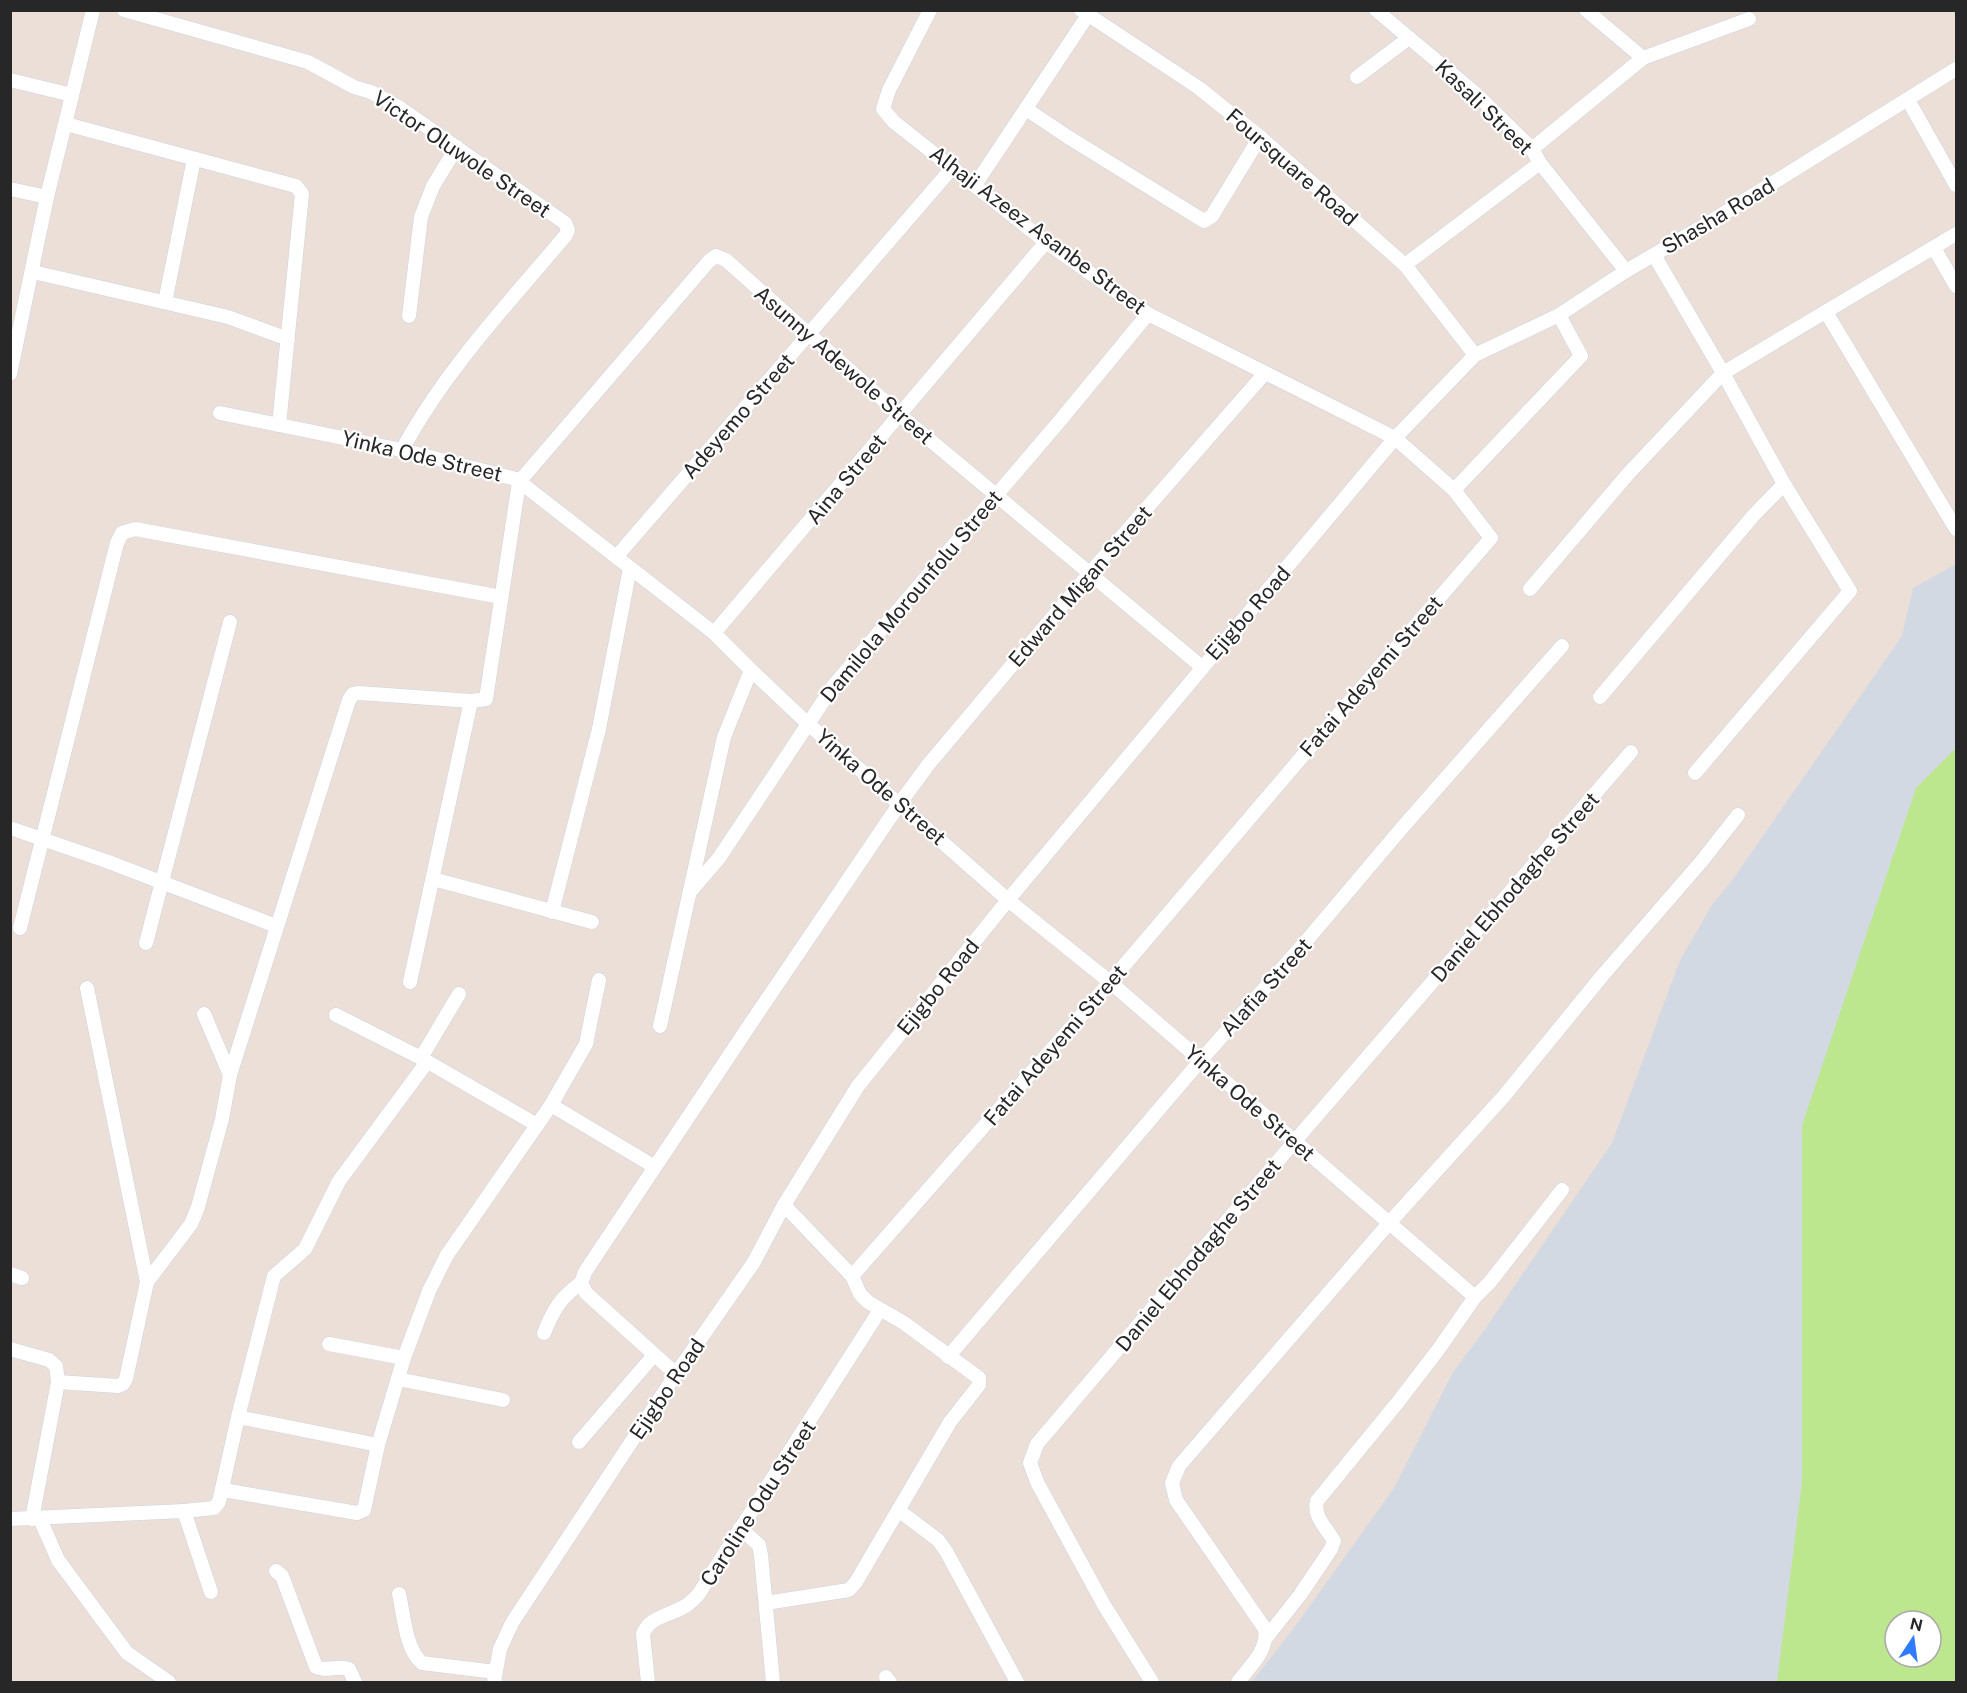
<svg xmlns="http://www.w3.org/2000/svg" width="1967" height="1693" viewBox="0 0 1967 1693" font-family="'Public Sans',sans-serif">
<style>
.airport{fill:#d3d9e3;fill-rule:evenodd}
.green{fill:#bce78e;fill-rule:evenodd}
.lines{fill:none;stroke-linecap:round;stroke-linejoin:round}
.minor-casing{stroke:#ccd4e2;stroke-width:15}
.minor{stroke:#fff;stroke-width:14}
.labels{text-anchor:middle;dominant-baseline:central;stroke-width:4.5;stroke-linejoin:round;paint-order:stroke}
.street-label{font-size:21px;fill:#272727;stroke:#fff}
</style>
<rect width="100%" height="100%" fill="#ebdfd7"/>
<path class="airport" d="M1956 564V1682H1252L1296 1625 1394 1488 1453 1372 1483 1332 1612 1143 1680 960 1712 905 1733 879 1902 636 1913 588ZM1895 1621H1931V1657H1895Z"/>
<path class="green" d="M1956 748V1682H1777L1802 1482V1125L1916 788ZM1895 1621H1931V1657H1895Z"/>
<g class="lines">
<defs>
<g id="minor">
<path d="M124 10 308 62 354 87 371 92 400 108 565 223 568 230 566 235C508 304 445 370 402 450"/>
<polyline points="1081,10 1199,88 1260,137 1405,265 1475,355"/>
<polyline points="1376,10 1475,93 1532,149 1540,163 1626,271"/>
<polyline points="1586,10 1643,58"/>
<polyline points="1357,77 1409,38"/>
<polyline points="10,80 72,95"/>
<polyline points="1908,100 1956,185"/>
<polyline points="1026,109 1068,137 1204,221 1212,216 1260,137"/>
<polyline points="66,124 296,186 302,194 279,425"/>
<polyline points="1532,149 1643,58 1749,19"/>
<polyline points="975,185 1088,15"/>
<polyline points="10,189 47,197"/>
<polyline points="1934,248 1956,286"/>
<polyline points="1654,255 1723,373 1784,484 1850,591 1695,773"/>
<polyline points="1405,265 1540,163"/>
<polyline points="33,272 228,317 288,339"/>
<polyline points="165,302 194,159"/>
<polyline points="1826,312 1956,529"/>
<polyline points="409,316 421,217 433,186 457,147"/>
<polyline points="10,374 47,197 93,10"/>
<polyline points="220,413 402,450 516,479 714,633 751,670 807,723 1008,900 1110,982 1475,1297"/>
<polyline points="1454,490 1581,356 1559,315"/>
<polyline points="617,556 953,167"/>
<polyline points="1530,589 1628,474 1723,373 1956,234"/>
<polyline points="714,633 1046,242"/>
<polyline points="1600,697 1753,516 1784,484"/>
<polyline points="10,828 106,861 276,926"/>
<polyline points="433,879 592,922"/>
<polyline points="690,892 719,858 834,685 1058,423 1148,314"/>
<polyline points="552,912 599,729 630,568"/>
<polyline points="20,928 117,543 122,533 135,529 501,597"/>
<polyline points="146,943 230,622"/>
<polyline points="410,982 471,701"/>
<polyline points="204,1014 230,1075"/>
<polyline points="336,1015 421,1058 537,1125"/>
<polyline points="660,1026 724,737 751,670"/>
<polyline points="421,1058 459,994"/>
<polyline points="551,1105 655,1167"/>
<polyline points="10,1274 22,1278"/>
<polyline points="852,1276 1081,1016 1306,752 1491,538 1454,490 1395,438 1148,314 1046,242 894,122 883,109 889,90 930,10"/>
<polyline points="147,1282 191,1224 198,1207 222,1119 230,1075 349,700 353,694 359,693 471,701 486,699 519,482 709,261 716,256 726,260 900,415 1202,667"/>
<path d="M544 1333C554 1309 560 1298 581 1283"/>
<polyline points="329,1344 404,1358"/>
<polyline points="10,1349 49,1360 56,1366 58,1382 32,1519"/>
<polyline points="948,1357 1201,1060 1302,946 1401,829 1562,646"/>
<polyline points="676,1374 586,1293 581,1283 585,1272 753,1020 900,803 928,765 1089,574 1265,373"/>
<polyline points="398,1379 503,1400"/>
<polyline points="58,1382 118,1386 123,1384 126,1379 147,1282 87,988"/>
<polyline points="238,1417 378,1445"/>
<polyline points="579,1442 654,1355"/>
<polyline points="223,1490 357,1513 364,1510 378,1445 404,1358 429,1291 447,1255 551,1105 586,1044 599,980"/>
<polyline points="898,1510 938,1540 946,1551 1017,1682"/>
<polyline points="184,1511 211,1592"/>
<polyline points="10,1519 184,1511 214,1508 219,1502 238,1417 274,1276 305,1249 339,1181 427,1062"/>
<polyline points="40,1519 58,1560 127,1653 169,1682"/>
<polyline points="740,1528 759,1545 761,1555 773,1682"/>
<path d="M276 1571 282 1576 316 1667C325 1672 338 1665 349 1669L355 1682"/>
<path d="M399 1594C404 1615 405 1648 422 1663L495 1672"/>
<polyline points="766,1603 849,1590 856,1582 950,1422 979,1385 979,1378 904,1323 868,1302 860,1294 852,1276 784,1205"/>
<path d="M1266 1638 1300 1595 1331 1549 1334 1541C1326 1527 1313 1517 1317 1501L1398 1402 1438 1350 1475 1297 1490 1282 1562 1190"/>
<polyline points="886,1677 890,1682"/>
<polyline points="494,1682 500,1649 512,1623 676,1374 754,1262 784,1205 858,1086 1008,900 1395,438 1475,355 1559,315 1626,271 1710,222 1956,69"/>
<path d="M648 1682 643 1634C649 1616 673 1615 687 1605 691 1602 695 1598 698 1595L880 1310"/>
<polyline points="1152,1682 1104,1605 1038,1484 1030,1463 1037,1444 1294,1142 1631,752"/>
<path d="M1238 1682C1249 1667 1269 1650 1265 1629L1176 1500 1172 1483 1179 1466 1390 1222 1504 1096 1602 976 1701 862 1738 815"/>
</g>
</defs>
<use href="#minor" class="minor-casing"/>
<use href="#minor" class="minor"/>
</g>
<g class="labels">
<g class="street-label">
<text transform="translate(1484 107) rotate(44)">Kasali Street</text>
<text transform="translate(462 154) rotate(34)">Victor Oluwole Street</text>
<text transform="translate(1292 167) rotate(41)">Foursquare Road</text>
<text transform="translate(1718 216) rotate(-31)">Shasha Road</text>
<text transform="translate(1038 230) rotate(37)">Alhaji Azeez Asanbe Street</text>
<text transform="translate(844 365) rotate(41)">Asunny Adewole Street</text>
<text transform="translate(738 416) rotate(-49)">Adeyemo Street</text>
<text transform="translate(422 456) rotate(13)">Yinka Ode Street</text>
<text transform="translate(846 479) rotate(-50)">Aina Street</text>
<text transform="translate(1080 586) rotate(-49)">Edward Migan Street</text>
<text transform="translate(911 596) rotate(-50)">Damilola Morounfolu Street</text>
<text transform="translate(1248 613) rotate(-49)">Ejigbo Road</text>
<text transform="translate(1371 676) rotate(-49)">Fatai Adeyemi Street</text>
<text transform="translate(881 787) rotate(41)">Yinka Ode Street</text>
<text transform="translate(1515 887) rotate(-49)">Daniel Ebhodaghe Street</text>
<text transform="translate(938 987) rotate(-51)">Ejigbo Road</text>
<text transform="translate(1266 987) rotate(-48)">Alafia Street</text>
<text transform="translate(1055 1045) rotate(-49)">Fatai Adeyemi Street</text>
<text transform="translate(1250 1103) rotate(41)">Yinka Ode Street</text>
<text transform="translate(1198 1255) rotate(-50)">Daniel Ebhodaghe Street</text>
<text transform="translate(667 1389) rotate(-56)">Ejigbo Road</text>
<text transform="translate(758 1503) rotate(-57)">Caroline Odu Street</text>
</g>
</g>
<rect width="1967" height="1693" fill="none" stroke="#272727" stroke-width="24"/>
<g transform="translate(1913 1639) rotate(13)"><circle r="28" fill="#ffffff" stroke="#a9a9a9" stroke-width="1.5"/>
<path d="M0-4.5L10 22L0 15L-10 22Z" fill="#307bff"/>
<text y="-9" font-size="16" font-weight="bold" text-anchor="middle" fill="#272727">N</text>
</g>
</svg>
